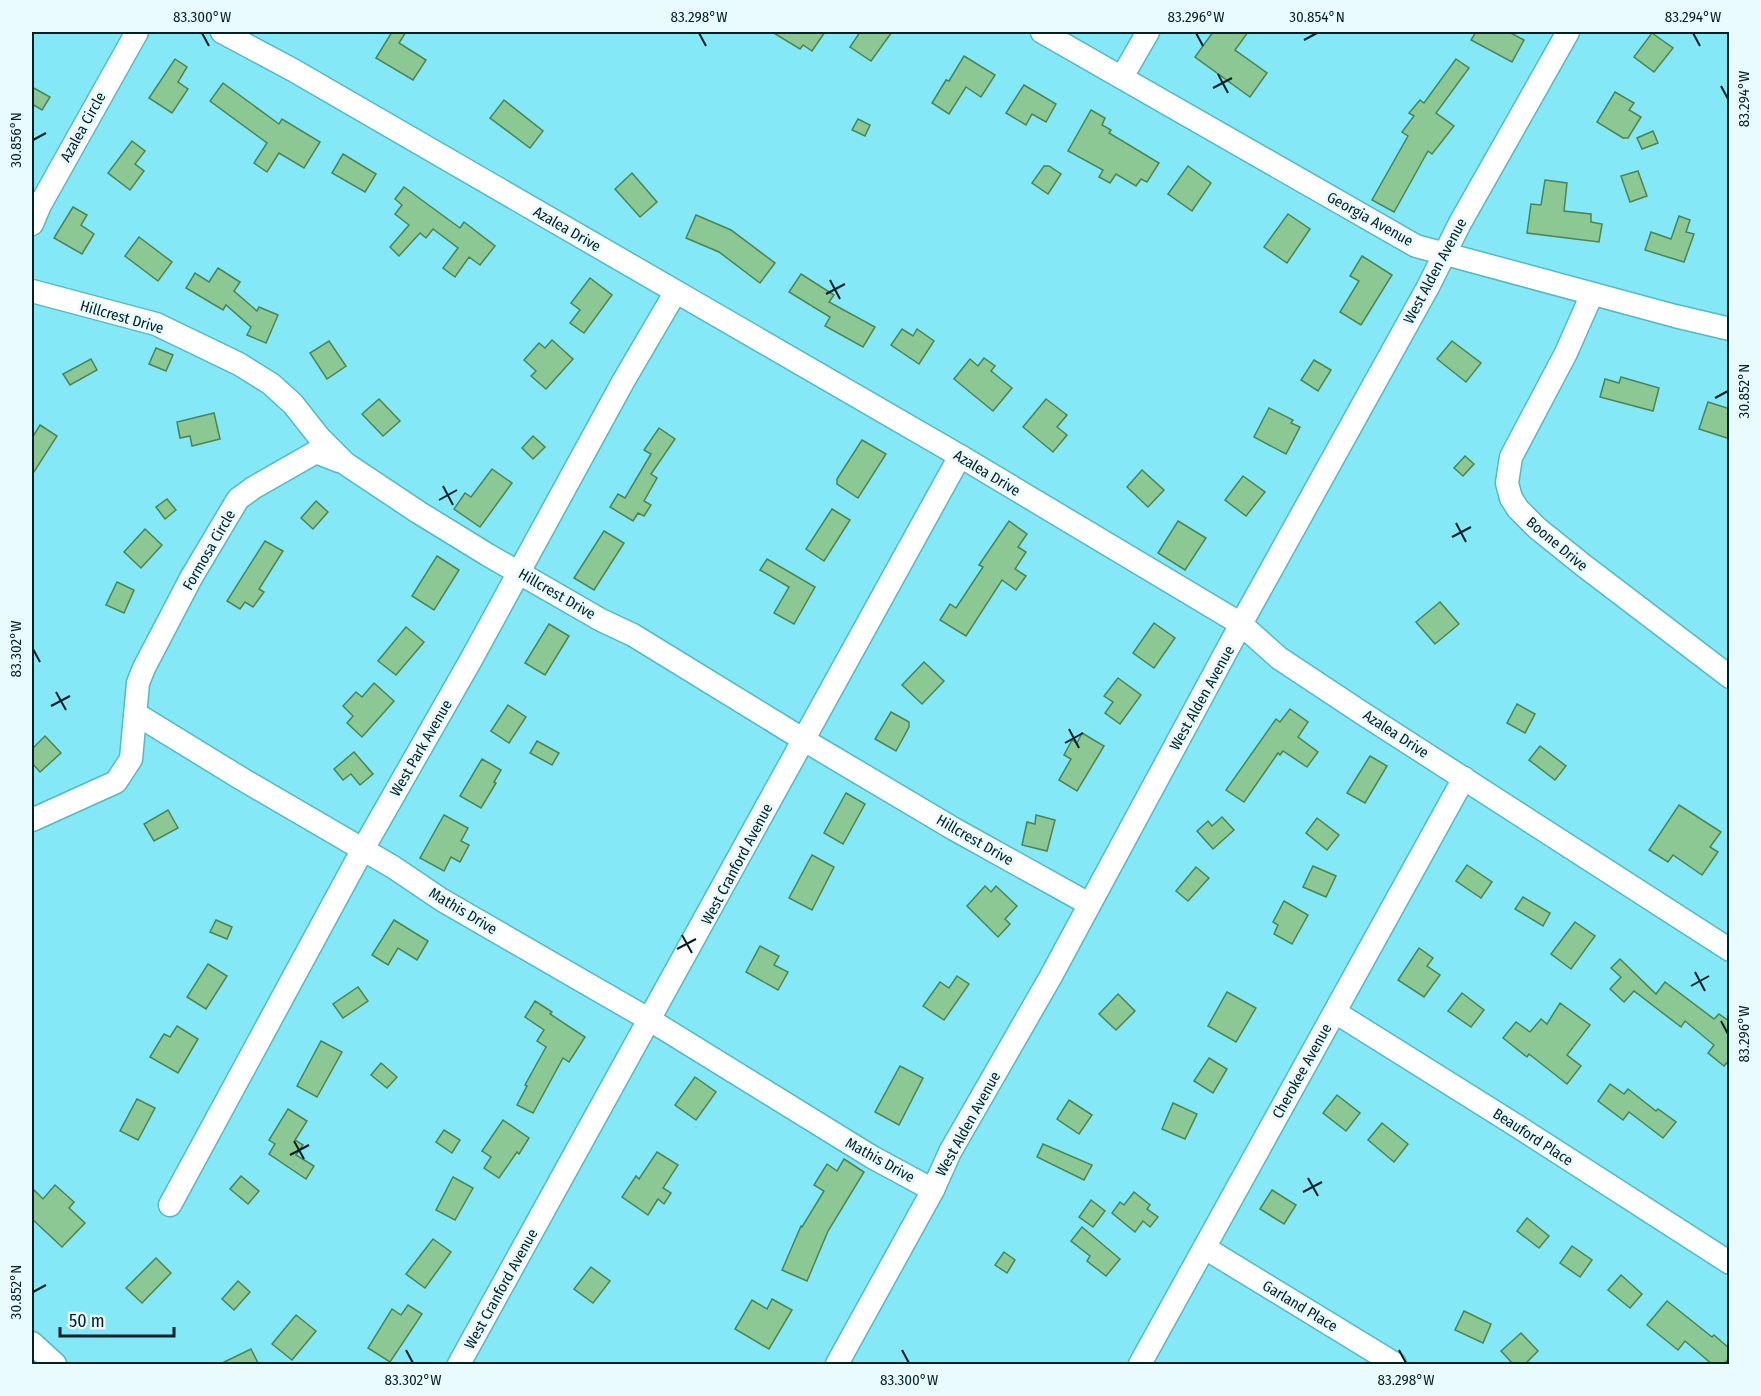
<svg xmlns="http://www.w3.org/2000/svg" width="1761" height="1396" viewBox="0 0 1761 1396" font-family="'Fira Sans Condensed',sans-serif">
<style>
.building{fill:#8cc894;stroke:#4b8454;stroke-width:1.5}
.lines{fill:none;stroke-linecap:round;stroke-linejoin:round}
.minor-casing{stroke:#54b9c7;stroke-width:25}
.minor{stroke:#fff;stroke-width:22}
.ticks{fill:none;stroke:#012126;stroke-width:2}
.labels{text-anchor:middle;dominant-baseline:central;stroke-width:6;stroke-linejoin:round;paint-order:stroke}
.street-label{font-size:15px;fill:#012126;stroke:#e9fbfd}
.neatline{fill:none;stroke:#012126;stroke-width:2}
.ticks-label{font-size:15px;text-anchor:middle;fill:#012126}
</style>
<rect width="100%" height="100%" fill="#84e8f7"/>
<g class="building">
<polygon points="392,32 406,32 399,43 426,60 413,80 376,58"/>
<polygon points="772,32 825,32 812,51 803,45 800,49"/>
<polygon points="860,32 892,32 871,61 850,47"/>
<polygon points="1213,32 1248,32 1235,50 1267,73 1250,97 1195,57"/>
<polygon points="1476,32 1509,32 1524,40 1512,62 1471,40"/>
<polygon points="1652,33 1673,48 1654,72 1634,57"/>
<polygon points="964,56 995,75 981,97 966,87 949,114 932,103 946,80 949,81"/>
<polygon points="175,59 187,67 178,82 188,89 172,113 149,98"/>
<polygon points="1456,59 1469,68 1436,113 1454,126 1432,154 1428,151 1394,212 1372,200 1408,136 1402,132 1414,116 1409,113 1420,100 1424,103"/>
<polygon points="223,83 279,124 282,119 320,142 304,168 279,153 267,172 254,163 267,143 210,101"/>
<polygon points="1024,85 1056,104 1046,122 1032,114 1026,125 1006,113"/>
<polygon points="32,87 50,97 42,110 32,104"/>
<polygon points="1615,92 1634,103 1629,110 1641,117 1628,138 1623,138 1597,122"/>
<polygon points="504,100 543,131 530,148 490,118"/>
<polygon points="1091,110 1105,118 1102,125 1111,130 1109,133 1159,163 1147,182 1141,179 1136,186 1116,174 1110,183 1099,177 1103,170 1068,151"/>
<polygon points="858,119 870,125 865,136 852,130"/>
<polygon points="1653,131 1658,143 1642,149 1637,138"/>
<polygon points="132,141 145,151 135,164 144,171 130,190 108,173"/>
<polygon points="343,154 376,174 365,192 332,173"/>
<polygon points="1044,166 1049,166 1061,174 1048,194 1032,183"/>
<polygon points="1188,166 1211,183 1192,211 1168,194"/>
<polygon points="1638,171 1647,196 1630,202 1621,176"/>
<polygon points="632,173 657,202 640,217 615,189"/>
<polygon points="1545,180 1567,183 1564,211 1591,214 1591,222 1602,224 1599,242 1527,233 1531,204 1541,205"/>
<polygon points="404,187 460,228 464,222 495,246 480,265 469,257 455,277 443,268 458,248 433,229 426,238 420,233 399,256 390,247 409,225 395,214 402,205 395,199"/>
<polygon points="73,207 87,215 81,225 94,234 82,254 54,238"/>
<polygon points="1288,214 1310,229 1287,263 1264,247"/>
<polygon points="696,215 731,230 775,263 760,283 719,252 686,238"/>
<polygon points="1679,216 1690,220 1686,232 1694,234 1684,262 1645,250 1651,232 1671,239"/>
<polygon points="139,237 172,262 158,281 125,256"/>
<polygon points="1362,256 1392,275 1361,325 1340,312 1359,281 1350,276"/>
<polygon points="218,268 240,282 234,291 257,311 259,307 278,315 266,343 247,335 251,327 226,305 223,310 186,288 195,273 209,282"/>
<polygon points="801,274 834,295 829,302 875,327 863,347 825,326 830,317 789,292"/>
<polygon points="590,278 612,295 584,333 570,323 580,310 571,303"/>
<polygon points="902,329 913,336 917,329 934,341 919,364 891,345"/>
<polygon points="552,340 573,359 546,389 531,376 536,371 524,360 539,343 545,348"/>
<polygon points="329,341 346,366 327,379 310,353"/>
<polygon points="1452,341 1481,363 1466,382 1437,359"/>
<polygon points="156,348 173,355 166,371 149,364"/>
<polygon points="984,358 995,366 991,371 1012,388 993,411 954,379 970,359 978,366"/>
<polygon points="91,359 97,370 70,385 63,374"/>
<polygon points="1314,360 1331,370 1318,391 1301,380"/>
<polygon points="1621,377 1659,388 1653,411 1600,397 1605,379 1619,383"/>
<polygon points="379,399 400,421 383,436 362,414"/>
<polygon points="1046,399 1067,415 1057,427 1067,435 1053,452 1023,427"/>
<polygon points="1708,402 1730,409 1730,439 1699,429"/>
<polygon points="1269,408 1293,420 1291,423 1300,427 1286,454 1254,437"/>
<polygon points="214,413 220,439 192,446 190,436 180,438 177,422"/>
<polygon points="40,425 57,436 32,475 32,438"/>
<polygon points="659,428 675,439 651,474 657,478 644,501 651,505 644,516 638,513 633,521 610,507 618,494 625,498 651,454 644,450"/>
<polygon points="533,436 545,447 533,459 522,448"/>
<polygon points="862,440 886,454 858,498 837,484 837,479"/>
<polygon points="1465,456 1474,464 1463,476 1454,468"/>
<polygon points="492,469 512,483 480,527 454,509 465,493 471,497"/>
<polygon points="1142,470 1164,490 1148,507 1127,487"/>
<polygon points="1243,476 1265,492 1246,516 1225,500"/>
<polygon points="167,499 176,510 165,519 156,507"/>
<polygon points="316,501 328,512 313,529 301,518"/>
<polygon points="832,509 850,520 824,561 806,549"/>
<polygon points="1009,521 1027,534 1018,547 1026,552 1015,569 1026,576 1016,590 1002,580 966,636 940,620 950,604 956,608 983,567 979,565"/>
<polygon points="1178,521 1206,538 1185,570 1158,553"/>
<polygon points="145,529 162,545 141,568 124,552"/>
<polygon points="604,531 624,543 594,590 574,578"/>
<polygon points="265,541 283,551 259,589 264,592 253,607 245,602 240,609 227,601"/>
<polygon points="437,556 459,570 434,610 412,596"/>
<polygon points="767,559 815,587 794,624 774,613 789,587 760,570"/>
<polygon points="117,582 134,590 124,613 106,605"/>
<polygon points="1440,602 1459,624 1435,644 1416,622"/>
<polygon points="1154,623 1175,638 1154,668 1133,653"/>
<polygon points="549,624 569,636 545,675 525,663"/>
<polygon points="406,627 424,642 396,675 378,661"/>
<polygon points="924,662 944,681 922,704 902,685"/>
<polygon points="1118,678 1141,695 1120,724 1105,713 1113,702 1104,696"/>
<polygon points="374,683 394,701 362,737 347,723 353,716 343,706 356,692 362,697"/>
<polygon points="1517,704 1535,714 1525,733 1507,723"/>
<polygon points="508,705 526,717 509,743 491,731"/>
<polygon points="1290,709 1308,722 1298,737 1318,752 1307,767 1283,751 1280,755 1278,753 1244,802 1226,790 1276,719 1280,722"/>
<polygon points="891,712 909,722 909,727 896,751 875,739"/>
<polygon points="1082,733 1104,746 1077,791 1059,780 1071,759 1064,755 1072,740 1077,743"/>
<polygon points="45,736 61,753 40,772 32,763 32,749"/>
<polygon points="537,741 559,753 552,765 530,753"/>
<polygon points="1540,746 1566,766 1555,780 1529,760"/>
<polygon points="354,752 373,774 360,785 351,774 343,780 334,769"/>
<polygon points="1370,756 1387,766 1365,803 1347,793"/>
<polygon points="482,759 501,770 494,782 496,783 481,808 460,796"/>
<polygon points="846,793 865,804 843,844 824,833"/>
<polygon points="1679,805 1721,832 1710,847 1718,852 1702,875 1673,855 1668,862 1649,850"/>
<polygon points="168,810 178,828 154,841 144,824"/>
<polygon points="444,815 468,828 461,841 469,845 460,862 451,857 444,871 420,858"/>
<polygon points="1036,815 1055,820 1047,851 1022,845 1027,822 1035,824"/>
<polygon points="1222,817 1234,830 1213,849 1197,831 1208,821 1212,826"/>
<polygon points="1317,818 1339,835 1327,850 1306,833"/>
<polygon points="812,855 834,867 812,910 789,898"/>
<polygon points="1467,865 1492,882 1481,898 1456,881"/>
<polygon points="1313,866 1336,876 1326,897 1303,887"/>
<polygon points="1196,867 1209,878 1188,901 1176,891"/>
<polygon points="985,886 991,892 996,886 1017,906 1005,919 1010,924 998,937 967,906"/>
<polygon points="1523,897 1550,913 1543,926 1515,909"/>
<polygon points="1284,901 1308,915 1292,944 1274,934 1278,925 1273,922"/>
<polygon points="216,920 232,927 227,939 210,932"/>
<polygon points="394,920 428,941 417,960 398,948 388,965 372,955"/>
<polygon points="1575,922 1595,936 1571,969 1551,954"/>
<polygon points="760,946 779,956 774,965 788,972 778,990 746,972"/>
<polygon points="1419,948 1433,958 1427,966 1440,975 1424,997 1398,980"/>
<polygon points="1620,959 1656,994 1665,982 1714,1019 1719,1014 1730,1022 1730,1059 1724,1066 1708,1053 1714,1045 1685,1021 1681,1027 1634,991 1624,1002 1610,989 1621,977 1611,968"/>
<polygon points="208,964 227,976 206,1009 187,997"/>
<polygon points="957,976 969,984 944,1020 923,1006 940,982 949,988"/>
<polygon points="358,987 368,1001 343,1018 333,1004"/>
<polygon points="1227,992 1256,1008 1236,1042 1208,1026"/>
<polygon points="1462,993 1484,1010 1471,1027 1448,1011"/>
<polygon points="1118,994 1135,1011 1116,1030 1099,1014"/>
<polygon points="535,1001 552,1012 550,1014 585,1037 569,1062 563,1058 533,1113 517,1105 527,1086 525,1085 546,1047 537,1041 544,1030 525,1017"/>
<polygon points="1560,1003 1590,1025 1567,1055 1581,1066 1567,1084 1529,1054 1527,1057 1503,1038 1516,1022 1530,1032 1541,1019 1547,1024"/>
<polygon points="177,1026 198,1039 178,1073 150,1057 164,1034 170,1037"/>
<polygon points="321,1041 342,1052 317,1097 297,1086"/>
<polygon points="1209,1058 1227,1069 1213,1093 1194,1081"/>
<polygon points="381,1063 397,1077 387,1088 371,1075"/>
<polygon points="900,1066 923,1078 899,1125 875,1112"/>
<polygon points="695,1077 716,1092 696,1120 675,1105"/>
<polygon points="1610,1084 1624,1094 1628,1089 1656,1111 1658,1109 1676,1122 1663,1138 1629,1112 1623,1120 1598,1101"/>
<polygon points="1337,1095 1360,1113 1346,1131 1323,1113"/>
<polygon points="137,1099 155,1108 138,1140 120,1131"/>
<polygon points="1069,1100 1092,1115 1079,1134 1057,1119"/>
<polygon points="1173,1103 1197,1114 1185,1139 1162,1129"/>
<polygon points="288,1109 307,1121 295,1140 303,1145 296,1155 314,1166 306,1179 269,1154 275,1144 269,1140"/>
<polygon points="503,1120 529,1138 519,1154 517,1152 499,1178 484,1168 491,1157 482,1151"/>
<polygon points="1382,1123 1408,1144 1394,1162 1368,1140"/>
<polygon points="444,1130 460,1140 452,1153 436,1142"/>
<polygon points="1043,1144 1092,1165 1084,1180 1037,1157"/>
<polygon points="657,1152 678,1165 663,1188 671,1193 664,1204 658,1199 648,1215 622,1197 636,1176 639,1179"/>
<polygon points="844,1159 864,1172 828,1231 807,1281 782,1270 801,1226 802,1227 824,1191 814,1185 827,1164 837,1171"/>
<polygon points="241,1176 259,1191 248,1204 230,1189"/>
<polygon points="453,1177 473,1188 455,1220 436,1210"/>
<polygon points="55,1185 74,1202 69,1208 85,1223 62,1247 32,1219 32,1188 43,1199"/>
<polygon points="1272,1190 1296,1205 1284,1224 1260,1209"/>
<polygon points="1134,1192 1150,1205 1147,1209 1158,1217 1150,1227 1143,1221 1135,1232 1112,1213 1120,1202 1124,1205"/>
<polygon points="1091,1200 1105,1211 1093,1227 1079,1217"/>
<polygon points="1527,1218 1549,1236 1539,1248 1517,1231"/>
<polygon points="1082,1227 1120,1259 1106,1276 1087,1261 1090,1256 1071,1241"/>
<polygon points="433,1239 451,1252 425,1288 406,1274"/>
<polygon points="1572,1246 1592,1260 1580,1277 1560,1263"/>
<polygon points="1004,1252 1015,1260 1007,1273 995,1265"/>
<polygon points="156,1258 171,1273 142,1303 126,1288"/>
<polygon points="591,1267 610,1281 593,1303 574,1289"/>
<polygon points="1621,1275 1642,1294 1630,1308 1608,1290"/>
<polygon points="238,1281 250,1292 234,1310 222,1299"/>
<polygon points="772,1299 792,1310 769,1349 735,1329 752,1300 767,1309"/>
<polygon points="1667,1301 1712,1337 1714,1335 1730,1349 1730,1357 1723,1365 1713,1365 1685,1341 1678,1350 1647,1325"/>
<polygon points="408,1305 422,1314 390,1362 368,1348 392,1309 401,1315"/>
<polygon points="1464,1311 1491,1324 1483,1343 1455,1330"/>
<polygon points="296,1315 316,1331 292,1360 272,1344"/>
<polygon points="1521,1333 1538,1351 1524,1365 1514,1365 1501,1351"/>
<polygon points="251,1349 259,1365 218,1365"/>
</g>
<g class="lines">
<defs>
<g id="minor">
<polyline points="222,32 293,70 960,456 1241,624 1279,658 1362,713 1730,950"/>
<polyline points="1042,32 1416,246 1675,316 1730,329"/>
<polyline points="1122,77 1148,32"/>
<polyline points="32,224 40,205 137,32"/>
<polyline points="32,291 156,324 239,364 271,384 293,404 319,437 346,464 418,512 488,555 601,620 633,635 804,740 954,829 1089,904"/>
<polyline points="1592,294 1566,353 1511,457 1507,483 1511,498 1518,509 1537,528 1583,565 1730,677"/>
<polyline points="136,714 242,779 393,867 442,900 650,1020 872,1157 933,1190"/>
<polyline points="32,820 116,782 131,759 138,683 144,668 191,578 238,499 253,488 316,452 339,461"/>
<polyline points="1335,1012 1517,1126 1730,1263"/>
<polyline points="170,1205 363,849 472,658 624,380 675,293"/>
<polyline points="1205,1248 1395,1364"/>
<polyline points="32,1343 55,1364"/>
<path d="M459 1364C628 1063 793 759 960 456"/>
<polyline points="837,1364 933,1190 950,1152 1050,978 1241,624 1428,287 1460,223 1568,32"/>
<polyline points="1140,1364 1464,778"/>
</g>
</defs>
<use href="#minor" class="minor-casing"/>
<use href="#minor" class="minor"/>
</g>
<path class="ticks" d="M202 33 209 46M699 33 706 46M1196 33 1203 46M1693 33 1700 46M1304 40 1317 33M1218 74 1228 93M1721 86 1728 99M1213 88 1232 78M33 140 46 133M830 280 840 299M826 294 845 284M1715 398 1728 391M443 486 453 505M439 500 457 490M1456 523 1466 542M1452 537 1471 527M33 649 40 662M56 692 66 710M51 706 70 696M1069 729 1079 748M1065 743 1083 733M682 935 692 953M677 949 696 939M1695 972 1705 991M1691 986 1709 976M1721 1021 1728 1034M294 1141 304 1159M290 1155 309 1145M1308 1178 1318 1196M1303 1192 1322 1182M33 1292 46 1285M406 1350 413 1363M902 1350 909 1363M1399 1350 1406 1363"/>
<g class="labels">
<g class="street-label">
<text transform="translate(83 127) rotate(-61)">Azalea Circle</text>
<text transform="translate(1370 219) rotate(29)">Georgia Avenue</text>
<text transform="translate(567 229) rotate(30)">Azalea Drive</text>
<text transform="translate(1435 271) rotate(-62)">West Alden Avenue</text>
<text transform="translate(122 317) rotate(16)">Hillcrest Drive</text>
<text transform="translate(987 473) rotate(31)">Azalea Drive</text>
<text transform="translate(1557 544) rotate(40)">Boone Drive</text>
<text transform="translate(209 550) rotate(-60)">Formosa Circle</text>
<text transform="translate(557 594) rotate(30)">Hillcrest Drive</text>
<text transform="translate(1202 698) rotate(-61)">West Alden Avenue</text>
<text transform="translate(1396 734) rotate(33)">Azalea Drive</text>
<text transform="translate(421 748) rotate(-60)">West Park Avenue</text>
<text transform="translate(975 840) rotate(30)">Hillcrest Drive</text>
<text transform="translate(737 864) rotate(-62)">West Cranford Avenue</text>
<text transform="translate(463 911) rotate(31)">Mathis Drive</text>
<text transform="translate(1302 1071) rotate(-61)">Cherokee Avenue</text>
<text transform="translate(968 1124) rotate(-61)">West Alden Avenue</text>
<text transform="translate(1533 1137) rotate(33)">Beauford Place</text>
<text transform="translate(880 1160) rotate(29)">Mathis Drive</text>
<text transform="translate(501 1289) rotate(-61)">West Cranford Avenue</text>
<text transform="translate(1300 1306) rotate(31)">Garland Place</text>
</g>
</g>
<rect width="1761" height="1396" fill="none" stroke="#e9fbfd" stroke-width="66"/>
<path d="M60 1327v9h114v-9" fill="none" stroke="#012126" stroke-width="3"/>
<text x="69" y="1327" font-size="18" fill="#012126" stroke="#e9fbfd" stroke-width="4.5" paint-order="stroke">50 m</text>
<rect x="33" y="33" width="1695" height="1330" class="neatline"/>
<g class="ticks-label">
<text x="202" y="22">83.300°W</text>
<text x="699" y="22">83.298°W</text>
<text x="1196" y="22">83.296°W</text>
<text x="1317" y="22">30.854°N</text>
<text x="1693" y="22">83.294°W</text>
<text transform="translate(1744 99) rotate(-90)" y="5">83.294°W</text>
<text transform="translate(16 140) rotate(-90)" y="5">30.856°N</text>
<text transform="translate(1744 391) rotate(-90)" y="5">30.852°N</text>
<text transform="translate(16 649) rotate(-90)" y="5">83.302°W</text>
<text transform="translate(1744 1034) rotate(-90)" y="5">83.296°W</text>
<text transform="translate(16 1292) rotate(-90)" y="5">30.852°N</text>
<text x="413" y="1385">83.302°W</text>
<text x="909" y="1385">83.300°W</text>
<text x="1406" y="1385">83.298°W</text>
</g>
</svg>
